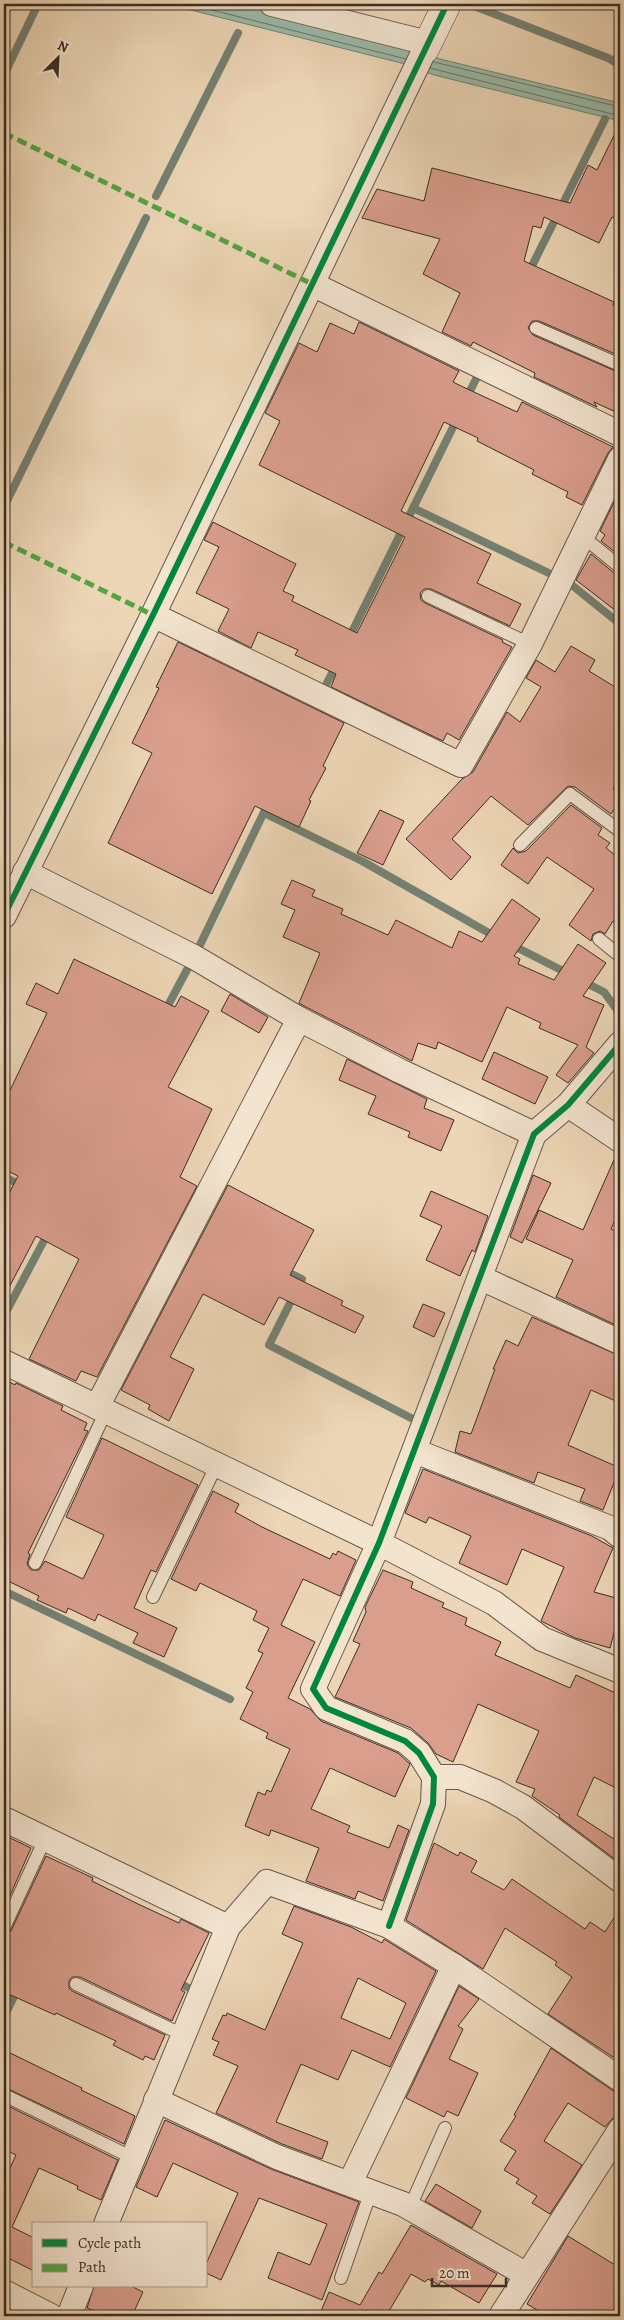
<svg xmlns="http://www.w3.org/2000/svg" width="624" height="2320" viewBox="0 0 624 2320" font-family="Alegreya,serif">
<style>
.water{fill:#9abaa8;stroke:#748274}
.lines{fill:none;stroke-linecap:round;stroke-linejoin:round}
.shore{stroke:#6a7467;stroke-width:1}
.stream{stroke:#748274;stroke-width:8}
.building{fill:#da9e8d;stroke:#3a2d26;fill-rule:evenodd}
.lane-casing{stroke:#67574a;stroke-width:14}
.street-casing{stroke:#67574a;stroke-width:26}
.secondary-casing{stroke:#3a2d26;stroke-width:29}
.lane{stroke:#f3e4d0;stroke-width:12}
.street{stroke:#f3e4d0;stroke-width:24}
.secondary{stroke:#f3e4d0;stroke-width:28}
.quiet{stroke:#54a442;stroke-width:5;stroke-dasharray:10 5;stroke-linecap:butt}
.cycleway-casing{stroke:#f3e4d0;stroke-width:9}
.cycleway{stroke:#00873e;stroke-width:6}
</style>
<rect width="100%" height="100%" fill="#edd6b6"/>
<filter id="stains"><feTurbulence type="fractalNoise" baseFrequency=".004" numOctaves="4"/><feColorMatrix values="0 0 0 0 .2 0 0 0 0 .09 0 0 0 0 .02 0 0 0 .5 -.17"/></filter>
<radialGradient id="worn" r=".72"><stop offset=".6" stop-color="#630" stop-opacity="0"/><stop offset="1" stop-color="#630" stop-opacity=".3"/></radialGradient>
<polygon class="water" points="167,4 242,4 407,46 409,48 440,59 620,103 620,121 434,75 401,63"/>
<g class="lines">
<g class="shore">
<polyline points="188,4 406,59"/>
<polyline points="434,62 620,107"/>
<polyline points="430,68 620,116"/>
</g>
<g class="stream">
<polyline points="469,4 608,58 620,65"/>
<polyline points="615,62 620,51"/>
<polyline points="4,75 38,4"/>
<polyline points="156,196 238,33"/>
<polyline points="528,274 605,119"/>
<polyline points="466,399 477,377"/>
<polyline points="4,507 146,218"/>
<polyline points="413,508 553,575"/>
<polyline points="573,586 620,624"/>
<polyline points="348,640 457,419"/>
<polyline points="325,687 337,663"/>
<polyline points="264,813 362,861 496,937"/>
<polyline points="510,944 569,974"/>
<polyline points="199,947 266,808"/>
<polyline points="582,981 604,992 620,1014"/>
<polyline points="164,1013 189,966"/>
<polyline points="4,1177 23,1186"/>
<polyline points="281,1269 302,1279 269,1345 413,1419"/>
<polyline points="4,1316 49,1231"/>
<polyline points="4,1591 230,1699"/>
<polyline points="174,1981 191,1989"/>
<polyline points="4,2017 18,1988"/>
</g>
</g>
<g class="building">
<polygon points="620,123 620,221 612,217 599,243 544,217 541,228 533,226 524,261 614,302 613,305 620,309 620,356 539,321 532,321 528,328 533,335 620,373 620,414 594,402 597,407 534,377 535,373 473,342 471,346 442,332 460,293 423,274 440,239 362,218 377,189 424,201 432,168 570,203 588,165 597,170"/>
<polygon points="359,322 459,371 453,382 461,386 517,412 522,402 613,447 608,453 582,505 566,497 568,492 532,474 534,470 477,441 478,438 444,422 401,511 491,554 477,583 521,604 510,626 431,589 424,589 420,593 421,600 425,603 503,640 502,642 512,647 459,740 447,733 443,741 331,687 336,674 295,655 298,650 258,632 251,648 218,631 229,609 196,593 219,547 204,540 213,522 296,564 283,591 294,596 292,601 357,633 405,537 259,465 280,421 265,413 299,343 317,352 330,323 354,334"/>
<polygon points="620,490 620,548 616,553 601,541 605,535 600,531"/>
<polygon points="591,554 620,578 620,614 576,580"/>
<polygon points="178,642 344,723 323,766 326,768 309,800 311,801 299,827 255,806 212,894 108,843 152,753 132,743 159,688 156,687"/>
<polygon points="571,646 595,660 589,671 620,690 620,777 613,789 620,794 620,800 611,814 575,787 568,786 528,825 491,796 452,839 471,857 451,880 406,839 462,779 473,772 507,712 520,722 541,687 526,678 536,660 555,672"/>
<polygon points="571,805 602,828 598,835 610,843 606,848 620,859 620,927 613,921 605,934 600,931 593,934 591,941 569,925 594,889 547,857 528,884 501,865 513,848 518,853 526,851"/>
<polygon points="380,810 404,821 383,865 357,853"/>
<polygon points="292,880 315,890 312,896 343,909 341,914 388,935 396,920 452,948 459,931 482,942 512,899 540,919 514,956 520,959 518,964 554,980 578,944 606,963 583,996 604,1005 586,1047 594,1053 568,1083 556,1075 578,1045 539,1028 541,1023 507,1007 482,1062 438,1042 436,1049 418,1043 412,1061 306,1007 299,1003 320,953 283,937 295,910 281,904"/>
<polygon points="74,959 175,1007 181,996 209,1011 168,1087 212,1109 180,1177 197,1186 97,1377 81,1371 76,1381 29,1359 79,1259 36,1236 4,1297 4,1203 18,1176 4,1169 4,1103 47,1013 26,1004 36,983 58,994"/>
<polygon points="230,994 268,1017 259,1033 221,1011"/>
<polygon points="494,1052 548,1077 535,1104 482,1079"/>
<polygon points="347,1059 427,1099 424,1108 454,1120 441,1151 408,1137 410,1132 368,1114 376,1096 339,1080"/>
<polygon points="617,1153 620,1154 620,1209 611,1229 620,1233 620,1327 556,1297 573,1260 526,1239 539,1210 583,1230"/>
<polygon points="533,1175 551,1183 522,1243 510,1237"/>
<polygon points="228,1185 314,1230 290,1275 343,1301 341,1305 364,1316 355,1333 279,1297 264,1325 203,1294 170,1357 194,1369 169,1421 148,1409 150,1405 121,1390"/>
<polygon points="431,1191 488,1216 475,1252 472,1250 460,1276 426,1260 442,1226 420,1216"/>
<polygon points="423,1304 445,1313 434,1337 413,1327"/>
<polygon points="532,1317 620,1356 620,1403 591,1390 568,1445 620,1468 603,1510 580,1501 585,1489 538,1472 534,1483 455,1452 460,1431 471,1434 495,1369 493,1369 506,1340 518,1346"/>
<polygon points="4,1379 15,1385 16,1383 63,1406 61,1410 87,1423 84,1430 88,1431 28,1553 30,1554 27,1564 31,1570 39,1570 45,1561 83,1579 104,1535 66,1517 102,1438 198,1485 156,1572 151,1570 134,1608 177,1628 164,1657 133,1643 138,1633 98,1614 95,1621 68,1608 66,1613 37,1600 39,1596 4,1579"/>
<polygon points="423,1469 592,1536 613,1548 594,1592 620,1599 620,1611 610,1648 575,1638 541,1621 564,1567 522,1549 507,1585 459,1563 471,1536 429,1517 426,1523 405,1513"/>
<polygon points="213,1491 239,1504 235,1512 262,1527 330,1559 333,1553 336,1555 338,1551 356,1560 340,1596 303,1579 281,1625 315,1642 288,1698 310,1709 321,1721 398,1753 410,1764 395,1797 330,1768 311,1809 350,1826 347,1832 389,1848 398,1825 409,1830 383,1901 358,1891 355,1899 306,1881 319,1848 271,1830 269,1836 245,1826 258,1792 265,1795 267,1790 271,1792 290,1749 266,1738 268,1733 240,1719 253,1692 246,1688 263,1653 258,1651 269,1628 253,1620 257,1611 200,1583 196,1591 171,1579"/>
<polygon points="383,1570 413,1582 411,1588 444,1603 442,1607 467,1618 465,1625 501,1642 495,1655 570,1688 576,1675 620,1695 620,1790 594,1777 577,1815 620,1843 620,1863 559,1817 560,1815 532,1796 535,1789 516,1782 539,1731 478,1704 453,1762 436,1754 428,1743 411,1728 335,1697 360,1644 353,1641 366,1612 365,1607"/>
<polygon points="4,1835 31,1848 4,1909"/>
<polygon points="434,1843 458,1856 460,1852 477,1861 471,1872 504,1890 512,1879 585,1929 590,1922 605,1932 620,1908 620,2047 613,2057 548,2014 572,1977 555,1965 557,1962 505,1928 483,1969 406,1920"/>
<polygon points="46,1856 93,1878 92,1881 138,1904 179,1923 181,1919 209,1933 181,1990 185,1992 172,2021 80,1977 72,1977 69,1981 69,1988 72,1991 165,2035 154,2060 145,2056 143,2060 113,2045 116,2041 56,2013 55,2015 4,1992 4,1936 11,1931"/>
<path d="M294 1906 351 1927 382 1943 384 1939 436 1971 390 2067 352 2050 338 2080 301 2064 276 2122 328 2142 322 2159 282 2144 216 2113 238 2066 213 2055 219 2042 212 2039 223 2015 226 2016 227 2013 265 2030 303 1943 282 1934ZM358 1978 406 2003 390 2039 341 2018Z"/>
<polygon points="459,1986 479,1999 458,2026 463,2029 449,2059 478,2073 458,2116 447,2111 444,2117 406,2098"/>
<polygon points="551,2048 612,2090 620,2093 620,2116 613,2118 605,2127 568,2103 544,2141 582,2165 550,2214 532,2203 537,2196 516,2183 519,2179 504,2170 516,2151 500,2141 516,2116 514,2115"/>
<polygon points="4,2050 82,2088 81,2090 135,2116 124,2144 4,2087"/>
<polygon points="4,2104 118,2160 101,2200 77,2189 78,2186 39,2168 12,2227 34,2238 34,2271 4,2256 4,2181 16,2155 4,2149"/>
<polygon points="165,2120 271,2169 359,2202 322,2300 268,2278 278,2252 310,2265 327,2224 259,2198 221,2280 206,2273 206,2264 238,2193 173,2163 157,2197 136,2187"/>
<polygon points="436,2184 481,2211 472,2228 425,2201"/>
<polygon points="411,2225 497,2274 479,2303 441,2281 439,2285 428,2279 425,2282 411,2274 386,2316 334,2316 321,2311 329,2292 360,2305 379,2272 382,2274"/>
<polygon points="568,2236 620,2268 620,2316 547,2316 527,2304"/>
<polygon points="94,2286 131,2286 143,2292 132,2316 106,2316 87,2308"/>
</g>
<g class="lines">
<defs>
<g id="lane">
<polyline points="536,328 620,365"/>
<polyline points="582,536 620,567"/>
<polyline points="428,596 530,644"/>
<polyline points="520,845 570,794 620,831"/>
<polyline points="599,939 620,956"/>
<polyline points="35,1563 106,1411"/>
<polyline points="153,1597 217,1464"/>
<polyline points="4,1928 45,1839"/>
<polyline points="76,1984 183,2035"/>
<polyline points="4,2095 133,2158"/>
<polyline points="410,2207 445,2128"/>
<polyline points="341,2278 371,2191"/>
</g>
<g id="street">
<polyline points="272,4 428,43"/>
<polyline points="312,284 620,434"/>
<polyline points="153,615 461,765 530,644 620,459"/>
<polyline points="25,872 194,957 299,1019 400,1071 534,1134"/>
<polyline points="4,916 153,615 425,49"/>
<polyline points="568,1105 620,1140"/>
<polyline points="481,1278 620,1342"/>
<polyline points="4,1362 379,1543 494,1603 542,1639 620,1671"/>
<polyline points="97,1407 299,1019"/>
<polyline points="415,1451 610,1528 620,1536"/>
<polyline points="434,1777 460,1777 494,1791 523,1807 620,1880"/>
<polyline points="4,1819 228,1927"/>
<polyline points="389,1926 433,1804 434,1777 419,1753 405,1741 326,1708 313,1689 379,1543 534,1134 568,1105 620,1044"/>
<polyline points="156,2100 277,2157 403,2204 527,2275"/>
<polyline points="350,2183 454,1966"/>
<polyline points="106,2224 228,1927 267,1882 389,1926 454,1966 620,2079"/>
<polyline points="4,2292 51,2316"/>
<polyline points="69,2316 81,2286"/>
<polyline points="501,2316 620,2130"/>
</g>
<polyline id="secondary" points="425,49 447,4"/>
</defs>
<use href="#lane" class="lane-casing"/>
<use href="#street" class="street-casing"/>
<use href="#secondary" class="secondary-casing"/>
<use href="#lane" class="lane"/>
<use href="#street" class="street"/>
<use href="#secondary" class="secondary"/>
<g class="quiet">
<polyline points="4,133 312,284"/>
<polyline points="4,542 153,615"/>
</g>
<defs>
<g id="cycleway">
<polyline points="4,916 153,615 447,4"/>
<polyline points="389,1926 433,1804 434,1777 419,1753 405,1741 326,1708 313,1689 379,1543 534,1134 568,1105 620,1044"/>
</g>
</defs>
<use href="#cycleway" class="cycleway-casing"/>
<use href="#cycleway" class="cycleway"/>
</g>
<rect width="624" height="2320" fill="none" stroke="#edd6b6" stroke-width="20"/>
<rect x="5" y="5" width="614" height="2310" fill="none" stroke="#3a2d26" stroke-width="2.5"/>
<rect x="10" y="10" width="604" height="2300" fill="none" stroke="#3a2d26"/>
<rect x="32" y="2222" width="175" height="65" fill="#f3e4d0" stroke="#a99b8c"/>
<rect x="42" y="2239" width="25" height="8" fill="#00873e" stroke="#a99b8c"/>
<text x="78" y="2248" font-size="15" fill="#3a2d26">Cycle path</text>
<rect x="42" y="2264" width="25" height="8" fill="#54a442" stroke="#a99b8c"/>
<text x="78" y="2272" font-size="15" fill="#3a2d26">Path</text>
<g transform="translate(58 58) rotate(24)" stroke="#f3e4d0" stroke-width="4" paint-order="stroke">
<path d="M0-4L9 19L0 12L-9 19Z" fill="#3a2d26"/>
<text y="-8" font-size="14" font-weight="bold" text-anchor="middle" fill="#3a2d26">N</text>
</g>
<path d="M432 2278v8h74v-8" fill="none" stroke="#3a2d26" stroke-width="2.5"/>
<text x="439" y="2278" font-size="15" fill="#3a2d26" stroke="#f3e4d0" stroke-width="4" paint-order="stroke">20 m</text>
<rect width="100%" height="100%" filter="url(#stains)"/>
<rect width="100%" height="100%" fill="url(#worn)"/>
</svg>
